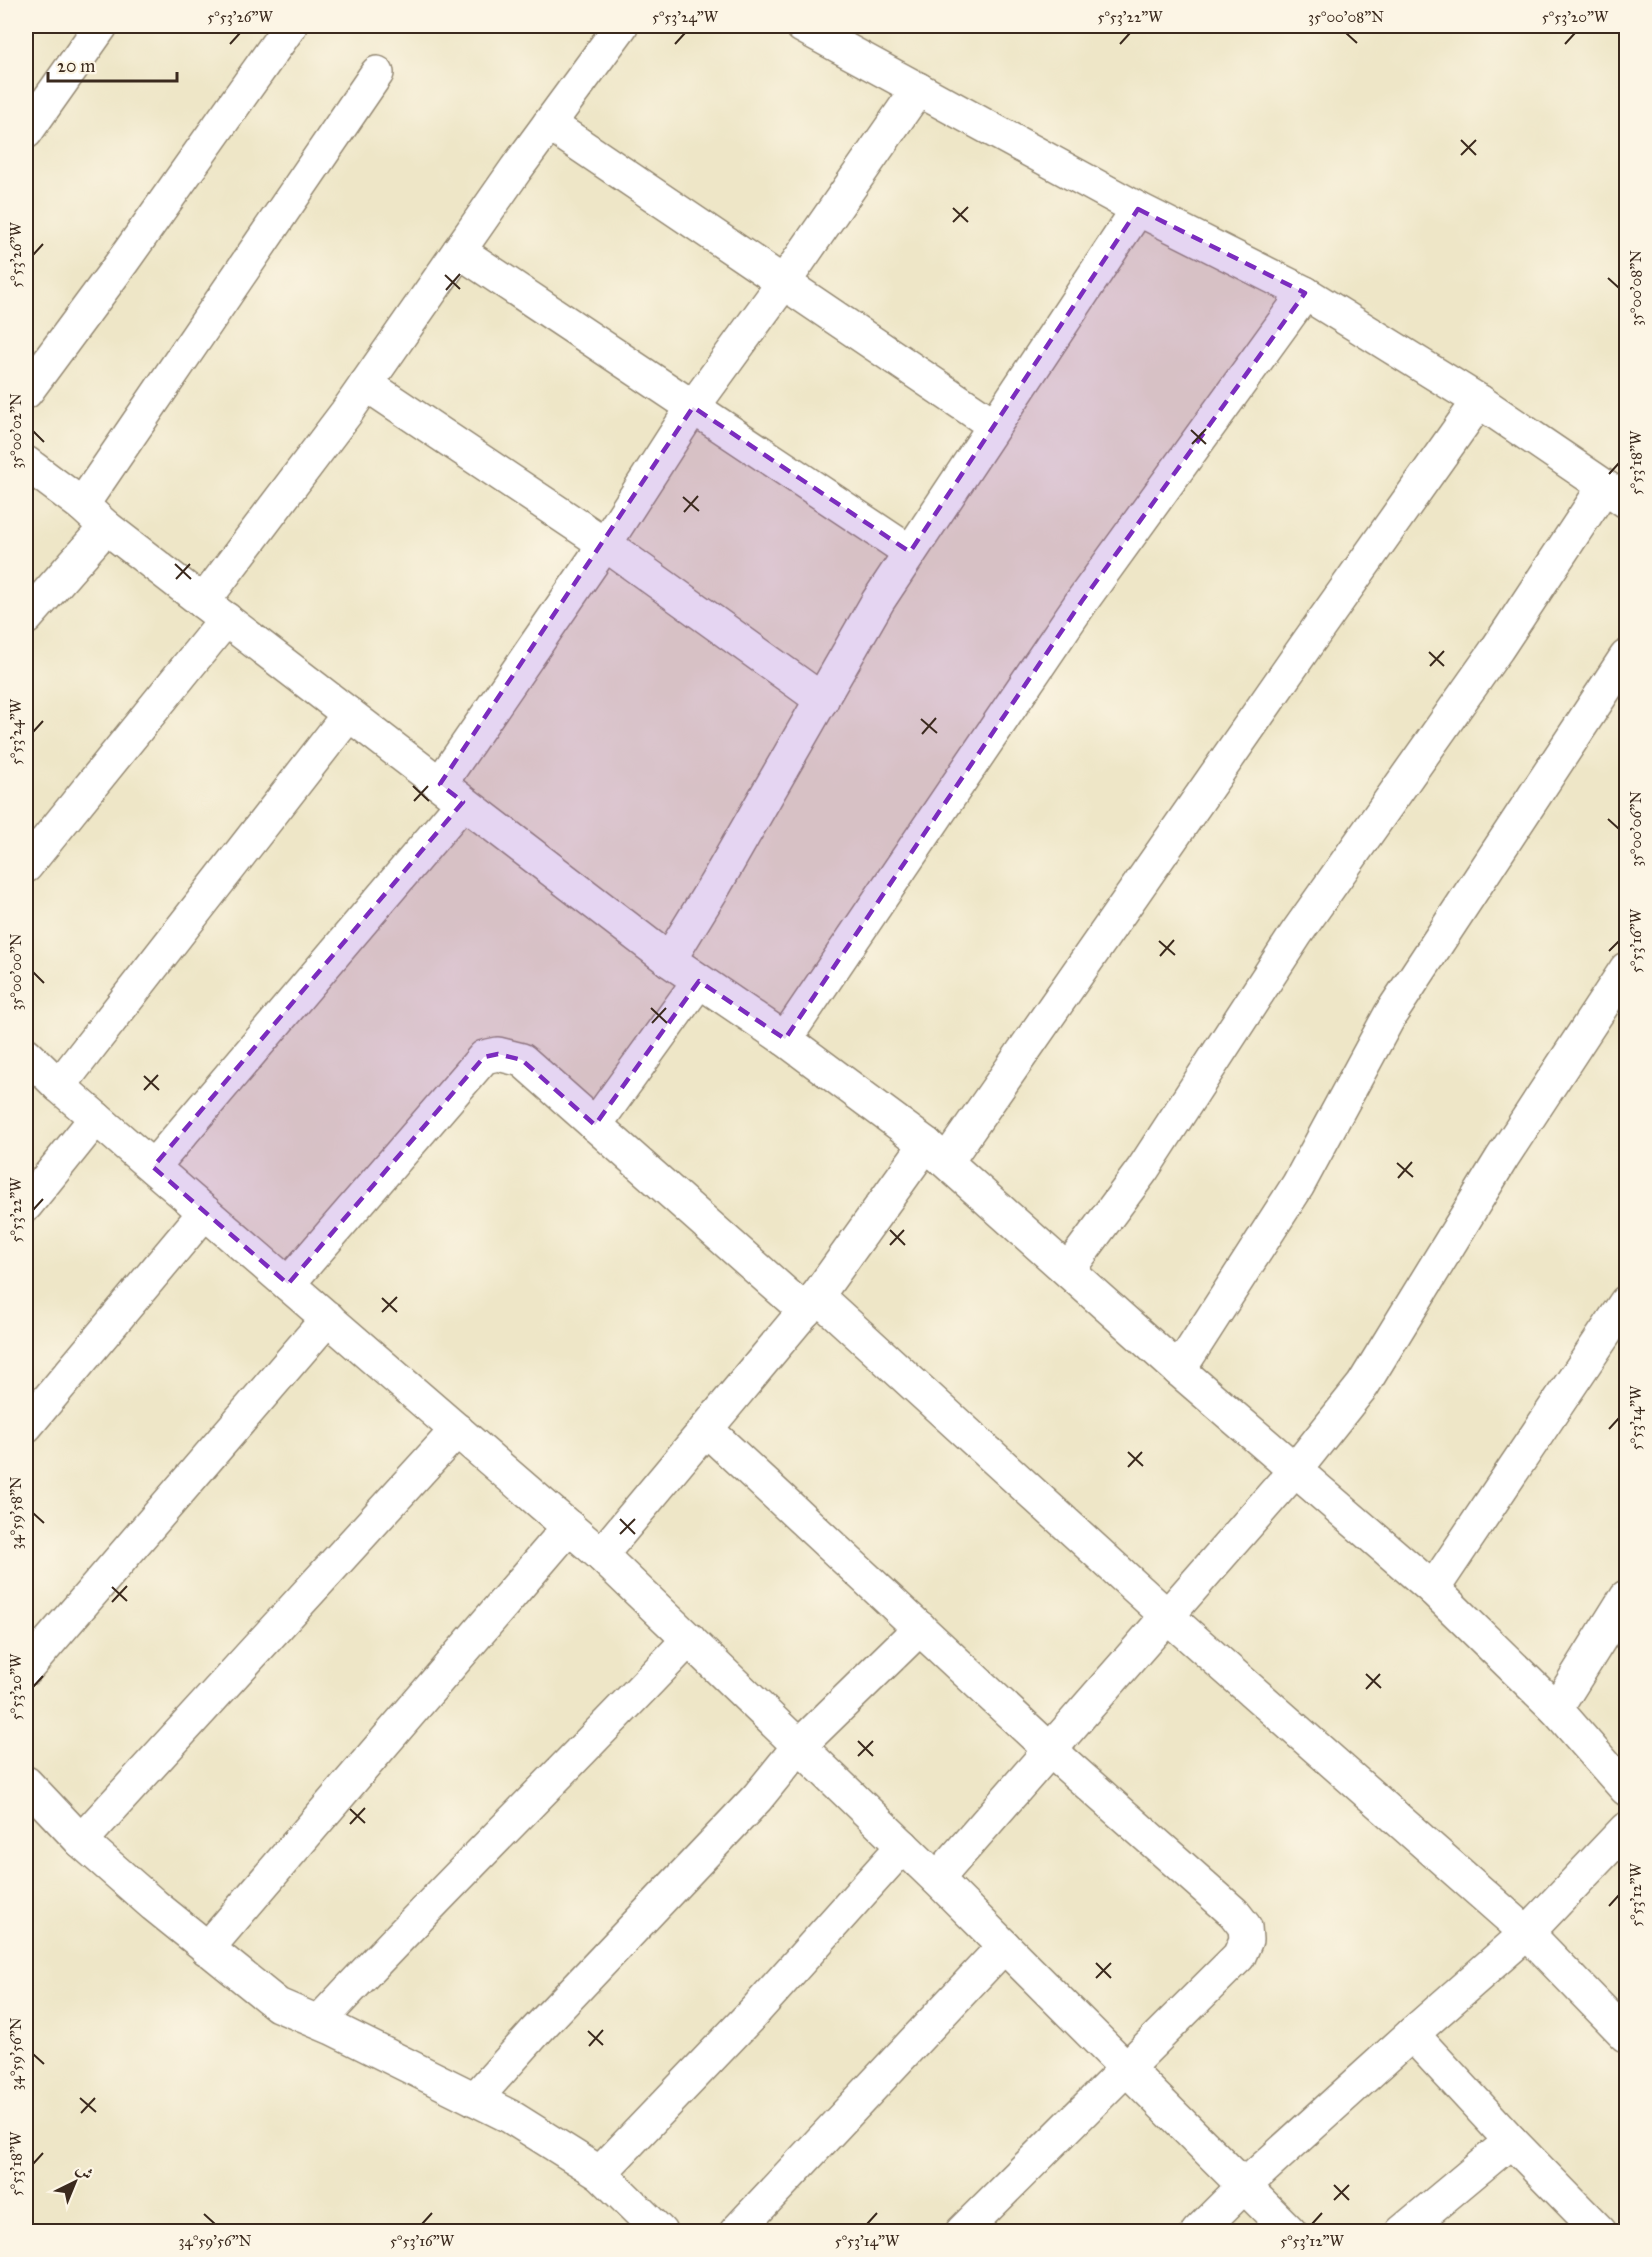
<svg xmlns="http://www.w3.org/2000/svg" width="1652" height="2257" viewBox="0 0 1652 2257" font-family="'IM FELL Great Primer',Amiri,serif">
<style>
.lines{fill:none;stroke-linecap:round;stroke-linejoin:round}
.minor-casing{stroke:#948872;stroke-width:36}
.minor{stroke:#fff;stroke-width:33}
.marked{fill:#7b2cbf;fill-opacity:0.2;stroke:#7b2cbf;stroke-width:4.5;stroke-dasharray:12 8;stroke-linejoin:round}
.ticks{fill:none;stroke:#3b2a1e;stroke-width:2}
.neatline{fill:none;stroke:#3b2a1e;stroke-width:2}
.ticks-label{font-size:15px;text-anchor:middle;fill:#3b2a1e}
</style>
<rect width="100%" height="100%" fill="#fcf5e5"/>
<filter id="ink" filterUnits="userSpaceOnUse"><feTurbulence type="fractalNoise" baseFrequency=".0167" numOctaves="2"/><feDisplacementMap in="SourceGraphic" scale="12" xChannelSelector="R" yChannelSelector="G"/><feConvolveMatrix kernelMatrix="1 2 1 2 8 2 1 2 1" color-interpolation-filters="sRGB"/></filter>
<filter id="wash" filterUnits="userSpaceOnUse"><feTurbulence type="fractalNoise" baseFrequency=".008" numOctaves="4" result="noise"/><feDisplacementMap in="SourceGraphic" scale="24" xChannelSelector="R" yChannelSelector="G"/><feGaussianBlur stdDeviation="1.35" result="paint"/><feColorMatrix in="noise" values="0 0 0 0 0 0 0 0 0 0 0 0 0 0 0 0 0 1.4 0 .05"/><feComposite in="paint" operator="in"/></filter>
<g filter="url(#wash)">
<rect width="100%" height="100%" fill="#eee6c7"/>
</g>
<g filter="url(#ink)">
<g class="lines">
<defs>
<g id="minor">
<polyline points="802,26 1138,209 1305,293 1479,401 1626,501"/>
<polyline points="549,124 994,425"/>
<polyline points="26,132 101,26"/>
<polyline points="459,251 910,552"/>
<polyline points="366,384 605,544 822,700"/>
<polyline points="26,392 123,261 290,26"/>
<polyline points="26,463 82,505 106,527 203,602 669,960 785,1039 926,1144 1179,1370 1433,1589 1556,1709 1626,1789"/>
<polyline points="82,505 377,73"/>
<polyline points="203,602 346,413 516,169 621,26"/>
<polyline points="26,618 106,527"/>
<polyline points="440,784 605,544 693,407 784,282 918,89"/>
<polyline points="26,866 226,619"/>
<polyline points="669,960 715,885 878,601 1138,209"/>
<polyline points="785,1039 1082,601 1305,293"/>
<polyline points="26,1054 59,1086 601,1555 937,1879 1290,2232"/>
<polyline points="59,1086 349,714"/>
<polyline points="595,1125 699,981"/>
<polyline points="947,1161 1307,644 1479,401"/>
<polyline points="153,1167 463,802"/>
<polyline points="26,1205 96,1118"/>
<polyline points="1068,1270 1143,1169 1296,934 1497,649 1604,487"/>
<polyline points="288,1284 484,1057 498,1054 522,1060 805,1311"/>
<polyline points="817,1296 1167,1616 1527,1933 1626,2035"/>
<polyline points="1179,1370 1298,1185 1390,1015 1626,657"/>
<polyline points="26,1426 205,1212"/>
<polyline points="706,1429 1050,1750 1234,1913 1245,1927 1246,1940 1239,1956 962,2232"/>
<polyline points="601,1555 817,1296 926,1144"/>
<polyline points="1433,1589 1626,1302"/>
<polyline points="26,1669 328,1318"/>
<polyline points="1556,1709 1626,1597"/>
<polyline points="26,1783 81,1841 154,1905 278,2005 332,2028 511,2117 600,2173 660,2232"/>
<polyline points="81,1841 457,1430"/>
<polyline points="937,1879 1296,1469 1363,1385 1502,1158 1626,969"/>
<polyline points="207,1949 569,1527"/>
<path d="M319 2022C440 1892 567 1768 689 1639"/>
<polyline points="475,2099 535,2032 757,1798 799,1746 920,1628"/>
<polyline points="600,2173 754,2012 903,1846"/>
<polyline points="736,2232 1004,1946"/>
<polyline points="1198,2232 1243,2187 1412,2034"/>
<polyline points="1402,2232 1511,2141"/>
<polyline points="1600,2232 1511,2141 1412,2034 1527,1933 1626,1829"/>
</g>
</defs>
<use href="#minor" class="minor-casing"/>
<use href="#minor" class="minor"/>
</g>
</g>
<path class="marked" d="M1138 209 1305 293 1082 601 785 1039 699 981 595 1125 522 1060 498 1054 484 1057 288 1284 153 1167 463 802 440 784 693 407 910 552Z"/>
<path class="ticks" d="M1346 33 1357 43M230 44 240 33M675 44 685 33M1120 44 1130 33M1565 44 1575 33M1461 140 1476 155M1461 155 1476 140M953 208 968 222M953 222 968 207M33 255 43 244M445 275 460 289M1608 278 1619 288M446 290 460 274M1191 430 1206 444M33 431 44 442M1192 444 1206 429M1609 474 1619 463M683 497 699 511M684 512 698 496M175 564 191 579M176 579 190 564M1429 652 1444 666M1430 666 1444 651M921 719 937 733M33 732 43 721M922 734 936 718M413 786 429 801M414 801 428 786M1608 819 1619 829M1159 941 1175 955M1609 951 1619 941M1160 956 1174 940M33 972 44 983M651 1008 667 1023M652 1023 666 1008M144 1076 159 1090M144 1090 158 1075M1397 1163 1413 1177M1398 1178 1412 1162M33 1210 43 1199M890 1230 905 1245M890 1245 904 1230M382 1298 397 1312M382 1312 397 1297M1609 1429 1619 1418M1128 1452 1143 1466M1128 1467 1142 1452M33 1513 44 1523M620 1519 635 1534M620 1534 635 1519M112 1587 127 1601M112 1602 127 1586M1366 1674 1381 1688M33 1687 43 1676M1366 1689 1380 1674M858 1741 873 1756M858 1756 873 1741M350 1809 365 1823M350 1824 365 1808M1609 1906 1619 1895M1096 1963 1111 1978M1096 1978 1111 1963M588 2031 603 2045M589 2046 603 2030M33 2054 44 2064M80 2098 96 2112M81 2113 95 2098M33 2164 43 2153M1334 2185 1349 2200M1334 2200 1349 2185M204 2214 215 2224M422 2224 432 2213M867 2224 877 2213M1312 2224 1322 2213"/>
<rect width="1652" height="2257" fill="none" stroke="#fcf5e5" stroke-width="66"/>
<g transform="translate(75 2182) rotate(43)" stroke="#fcf5e5" stroke-width="4.5" paint-order="stroke">
<path d="M0-4.5L10 22L0 15L-10 22Z" fill="#3b2a1e"/>
<text y="-9" font-size="16" font-weight="bold" text-anchor="middle" fill="#3b2a1e">ش</text>
</g>
<path d="M48 72v9h129v-9" fill="none" stroke="#3b2a1e" stroke-width="3"/>
<text x="57" y="72" font-size="18" fill="#3b2a1e" stroke="#fcf5e5" stroke-width="4.5" paint-order="stroke">20 m</text>
<rect x="33" y="33" width="1586" height="2191" class="neatline"/>
<g class="ticks-label">
<text x="240" y="22">5°53'26"W</text>
<text x="685" y="22">5°53'24"W</text>
<text x="1130" y="22">5°53'22"W</text>
<text x="1346" y="22">35°00'08"N</text>
<text x="1575" y="22">5°53'20"W</text>
<text transform="translate(16 255) rotate(-90)" y="5">5°53'26"W</text>
<text transform="translate(1636 288) rotate(-90)" y="5">35°00'08"N</text>
<text transform="translate(16 431) rotate(-90)" y="5">35°00'02"N</text>
<text transform="translate(1636 463) rotate(-90)" y="5">5°53'18"W</text>
<text transform="translate(16 732) rotate(-90)" y="5">5°53'24"W</text>
<text transform="translate(1636 829) rotate(-90)" y="5">35°00'06"N</text>
<text transform="translate(1636 941) rotate(-90)" y="5">5°53'16"W</text>
<text transform="translate(16 972) rotate(-90)" y="5">35°00'00"N</text>
<text transform="translate(16 1210) rotate(-90)" y="5">5°53'22"W</text>
<text transform="translate(1636 1418) rotate(-90)" y="5">5°53'14"W</text>
<text transform="translate(16 1513) rotate(-90)" y="5">34°59'58"N</text>
<text transform="translate(16 1687) rotate(-90)" y="5">5°53'20"W</text>
<text transform="translate(1636 1895) rotate(-90)" y="5">5°53'12"W</text>
<text transform="translate(16 2054) rotate(-90)" y="5">34°59'56"N</text>
<text transform="translate(16 2164) rotate(-90)" y="5">5°53'18"W</text>
<text x="215" y="2246">34°59'56"N</text>
<text x="422" y="2246">5°53'16"W</text>
<text x="867" y="2246">5°53'14"W</text>
<text x="1312" y="2246">5°53'12"W</text>
</g>
</svg>
